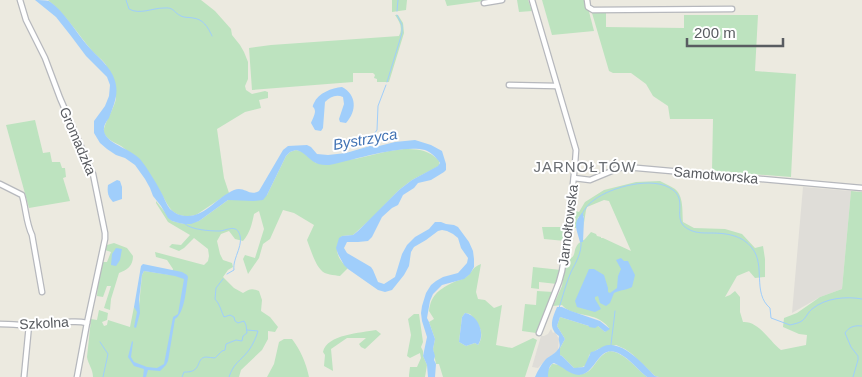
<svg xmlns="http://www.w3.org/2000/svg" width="862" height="377" viewBox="0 0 862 377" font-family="Arial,sans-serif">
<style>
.industrial{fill:#dfddd8}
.green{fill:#bde3bf;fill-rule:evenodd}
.water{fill:#a0cefb}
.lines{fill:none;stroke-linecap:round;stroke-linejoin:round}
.stream{stroke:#a0cefb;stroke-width:1}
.minor-casing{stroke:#b6b8bd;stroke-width:7}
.minor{stroke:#fff;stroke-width:4.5}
.labels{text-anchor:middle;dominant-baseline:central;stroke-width:4;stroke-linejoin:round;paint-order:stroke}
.street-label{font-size:14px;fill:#595c61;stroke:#fff}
.water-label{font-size:15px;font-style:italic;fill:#4273b4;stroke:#fff}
.neighbourhood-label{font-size:15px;letter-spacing:1px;fill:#6a6e73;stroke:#fff}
</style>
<rect width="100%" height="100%" fill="#eceae0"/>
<g class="industrial">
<polygon points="803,187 851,191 842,289 820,297 792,313"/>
<polygon points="551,329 553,333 555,332 559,339 558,350 546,360 538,368 532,367 541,336 544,336 548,334"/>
</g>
<g class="green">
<path d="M48 0H201L215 11 231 29 232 35 240 45 244 52 248 62V79L245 86 246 90 252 94 265 91 268 92V98L259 100 261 108 245 112 217 129 224 178 229 193 196 215C191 216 183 217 177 214 168 210 165 198 159 190 150 178 140 167 130 155 129 153 127 151 125 149 119 143 108 142 104 133 102 126 115 108 116 98 116 94 108 70 106 65 103 60 97 56 93 52 78 34 66 15 48 0Z"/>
<polygon points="392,0 407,0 406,10 392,12"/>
<polygon points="445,0 483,0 483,1 447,6"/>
<polygon points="517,0 528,0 532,11 519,12"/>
<polygon points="542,0 586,0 594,31 552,35"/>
<polygon points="593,12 606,12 606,27 684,28 684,15 758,15 755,71 796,74 791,177 712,171 713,119 670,119 668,106 653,96 646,84 631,73 613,73 609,71 592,13"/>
<path d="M395 15H398L403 23 404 33 389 82H377V79L374 78 375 75 373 73H353V82L252 90 249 48 271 45 399 36C403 28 400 22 395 15Z"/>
<polygon points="35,120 43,153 50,152 52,162 60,162 62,168 65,168 66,177 63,178 70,201 29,208 6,125"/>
<path d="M404 149C416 149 425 149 435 157 439 160 440 161 439 166L412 180 399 190 373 217 353 235 342 236C333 248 337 259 348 268L340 276C334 275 325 275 321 270 315 264 310 248 307 240L314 225 294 213 283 210 270 239 263 244 259 258 248 274 243 259 245 255 255 258 264 229 259 211 254 214C252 224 250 233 243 241L235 239 229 231 221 234 217 241 220 254 223 260 232 263 233 267 228 270 223 277 234 288 243 293C249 289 252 288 259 291L262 300 261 311 270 317 278 327 275 332 268 331V339L262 350 241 370 239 377H93C93 369 88 364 87 357L91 319 97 320 99 310 108 313 107 320 102 322 104 326 107 325 108 320 130 327 134 307 139 306 142 275 144 271 171 275 173 269 167 260 156 257 155 252 204 265 208 261 209 256 208 249 194 238 184 248 179 251 169 247 172 244 181 245 190 235 168 222 156 203V201L172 221 184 224 199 221 228 200 267 195 286 156 290 152 296 150 303 152 316 163 355 159 389 151Z"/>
<path d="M660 181C665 184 671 186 675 189 684 196 682 212 683 222L694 228 725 229 742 234 755 248 763 246 765 259V277L755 278 749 271 737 276 725 297 730 295 735 291 740 297V312L743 322C759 321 769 341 781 350L806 345 807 335 799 334 783 327 784 318 797 313 820 297 842 289 851 191 862 192V377H659L655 376 632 354 625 349 616 345 598 349 589 355C588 366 584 368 574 368L562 356 560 355V348L565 339 557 326 560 317 589 326H598L605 332 609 328C605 323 601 320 596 318 586 314 569 314 562 305L553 306 562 286 566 260C578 257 572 251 578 244 580 242 584 240 585 239 587 237 589 234 591 232L596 234 597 236 601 237V238H603L631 251 609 201 604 200 587 207 586 210 583 229 584 216 578 217 576 228H570L573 210 579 212 585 202 604 190 636 182Z"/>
<polygon points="542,227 566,227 565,241 544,239"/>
<path d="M114 243 127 248 133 256C133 266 127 270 119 273L111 299 110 310 104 308 111 286H107L103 297 97 296 98 282 103 262H107L111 252 105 250 107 245Z"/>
<path d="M481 264 476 292 478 299 485 300 494 308 502 305 496 345 512 348 533 338 537 340 525 377H443L439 364H436L433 349 435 339 429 322 434 319 429 311C431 294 440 289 454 282 458 280 462 280 466 277 473 272 471 268 481 264ZM465 313 470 314C478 323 486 333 478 345L475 343 466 346 459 342 462 317Z"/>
<polygon points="533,267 561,270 557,284 539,282 539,289 531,288"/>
<polygon points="537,291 553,292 536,333 522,331 525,304 536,305"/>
<polygon points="414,314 419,314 423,342 421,347 423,351 423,356 427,365 425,377 409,377 409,375 410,367 417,367 421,358 420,353 410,358 407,356 411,335 408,319"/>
<path d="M376 330 381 334 365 349 361 347 359 344 366 338H347L331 349 333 371 324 366 325 355 323 352C327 334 361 333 376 330Z"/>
<path d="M284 339H292C301 351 306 363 309 377H267L274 364 279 342Z"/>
<path d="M610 351C625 353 636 368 647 377H548L547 372 552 364C563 363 570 376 582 374 595 372 596 355 610 351Z"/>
</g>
<g class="water">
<path d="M35 0C39 0 45 0 49 1 63 10 76 32 87 45 96 56 111 66 115 81 119 94 114 105 109 118 90 141 129 146 140 159 148 169 155 181 161 192 164 197 166 204 170 209 173 211 176 214 180 215 203 221 215 198 234 190 245 186 249 197 259 191L283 150 288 146 307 145 311 147 317 154 328 155 346 153 370 146 375 147 395 142 415 140 431 145 442 151 446 164V170L444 172 431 180 418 183 414 188 403 195 398 205 392 208 382 217 372 237 368 241 358 242H347L344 248 347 253 371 267 373 270 378 282 384 284 395 277 402 254 407 245 415 237 429 229 435 222H441L446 224 454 225 458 227 469 242 473 251 474 259V267L470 274 464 279 442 285 433 294 430 301 427 318 429 322 435 339 433 349 435 356 434 360 436 364 435 377H428L427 365 423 356 427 337 422 321 421 313 422 306 426 293 431 285 436 281 443 277 458 273 467 263 468 258 461 248 458 238 453 234 447 231 442 230 438 231 426 240 414 247 411 252 409 266 404 275 392 290 385 292 378 290 348 269 344 265 338 254 336 248 339 238 342 236 353 235 358 231 399 190 412 180 438 166 440 163C437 158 431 152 425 150 403 144 353 160 329 165 325 165 320 165 316 163 308 159 305 152 296 150L290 152 286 156 267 195 263 200 253 201 228 200 199 221 191 224H184L179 223 172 221 168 218 161 206 153 196 150 188 145 179 135 165 125 158 116 155 107 149 100 143 94 133V121L105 106 109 96 110 85 107 77 86 56 71 36 56 17Z"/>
<path d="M342 87C357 95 357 111 346 123L340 122 339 119 344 104 343 97C336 94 330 97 325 102L323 128 321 131 315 130 311 123C312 120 315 115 315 111 314 105 311 109 314 103 318 93 332 88 342 87Z"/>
<path d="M117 180 120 181 122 187V199L113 202C108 197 107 192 108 185Z"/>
<path d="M582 213H583L584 219 583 242H580C577 229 572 224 582 213Z"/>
<polygon points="116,248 122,249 120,260 116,266 111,265 112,254"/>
<path d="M621 258 624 261H628L635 275 632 287C627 290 620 290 614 293L610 303 606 306 600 303 598 296 595 297V299L601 309 595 312 577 307 575 301 589 269H594L604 275 608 288V292L610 293 617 288 618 276 621 269 616 260Z"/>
<path d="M143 264 182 272 187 275 188 277C186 288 185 313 175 319L168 361 166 365 160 371 148 370 146 377H143L144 369 134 366 128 357 132 341 133 342 131 357 134 362 147 367 157 368 164 364 173 317 178 314 184 279 175 276 144 271 142 275 139 300 140 313 136 328 134 327 137 312 134 307 141 266Z"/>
<path d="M557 307H562L571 311 600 321 610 329 605 332 598 326 595 328 589 327V326L560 317 557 326 565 339 560 348V355L562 356 574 368 584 367 591 352C598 351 602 345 609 345 626 344 644 365 655 376L659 377H647C638 370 630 359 620 354 598 342 597 374 579 375 570 375 562 366 554 363 549 364 548 372 548 377H535C538 370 541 365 546 359 550 356 556 353 559 348 561 345 558 341 559 336 548 328 552 319 557 307Z"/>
<path d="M465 313C478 315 486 334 478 345L475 343 466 346 459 342 462 317Z"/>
</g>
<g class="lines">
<g class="stream">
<path d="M126 0 129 9C140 15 152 8 164 8 174 7 173 12 181 16 185 18 189 17 193 18 203 19 208 27 212 36"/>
<polyline points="397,11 398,0"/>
<polyline points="387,82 402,33 402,25 397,15"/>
<polyline points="370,146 370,141 371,138 377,130 378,106 386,85"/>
<path d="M582 214C585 209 588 204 594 200 611 187 654 175 673 190 688 201 671 220 688 229 695 233 702 233 710 233 726 233 742 235 752 248 766 265 752 293 770 308L771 318 790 325C794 324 799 323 802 321 806 318 808 312 812 309 825 298 846 296 862 299"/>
<path d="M185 224C192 230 210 231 219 231 224 231 231 227 235 229 236 229 237 230 238 231 246 243 232 258 234 270L227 274"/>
<path d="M559 308C563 296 566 283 571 272 576 262 582 253 581 241"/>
<polyline points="100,342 108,354 103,377"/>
<path d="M611 345C612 333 614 323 615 311"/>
<path d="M182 377 184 372C203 373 195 358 206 357 209 357 212 358 215 358L222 351 225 350 226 344 236 340 242 341 243 336 247 333 246 325 244 321 238 323 235 321 234 317 230 315 224 317C221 311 220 304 215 299L216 288 223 279"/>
<path d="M229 377C234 362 240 362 249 350 253 344 256 338 258 331L247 330"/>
<path d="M853 377 858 360V356L851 347 845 333C849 327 854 325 862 326"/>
</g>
<defs>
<g id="minor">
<polyline points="20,0 26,20 45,58 60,98 93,174 105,233 105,239 87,323 77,377"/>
<polyline points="532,0 576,150 575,164 568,233 562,271 559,282 539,333"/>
<polyline points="587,0 588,7 593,10 732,9"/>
<polyline points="484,3 502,0"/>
<polyline points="509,85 557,86"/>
<polyline points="574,178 590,180 619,168 626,167 862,188"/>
<path d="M0 184 22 195C26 208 26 223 32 235L42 292"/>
<path d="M0 324C13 324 27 326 40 326 56 325 71 319 87 323"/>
<polyline points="24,377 29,325"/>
</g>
</defs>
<use href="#minor" class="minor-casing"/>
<use href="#minor" class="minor"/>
</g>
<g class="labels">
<g class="street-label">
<text transform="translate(78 141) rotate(67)">Gromadzka</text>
<text transform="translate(716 175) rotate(5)">Samotworska</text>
<text transform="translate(568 225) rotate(-83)">Jarnołtowska</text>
<text transform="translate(44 323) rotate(-3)">Szkolna</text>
</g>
<g class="water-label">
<text transform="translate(365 139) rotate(-10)">Bystrzyca</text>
</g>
<g class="neighbourhood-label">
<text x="585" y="166">JARNOŁTÓW</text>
</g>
</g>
<path d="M687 38v8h96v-8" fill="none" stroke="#595c61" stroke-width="2.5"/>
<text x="694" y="38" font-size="15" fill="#595c61" stroke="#ffffff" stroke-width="4" paint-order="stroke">200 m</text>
</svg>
